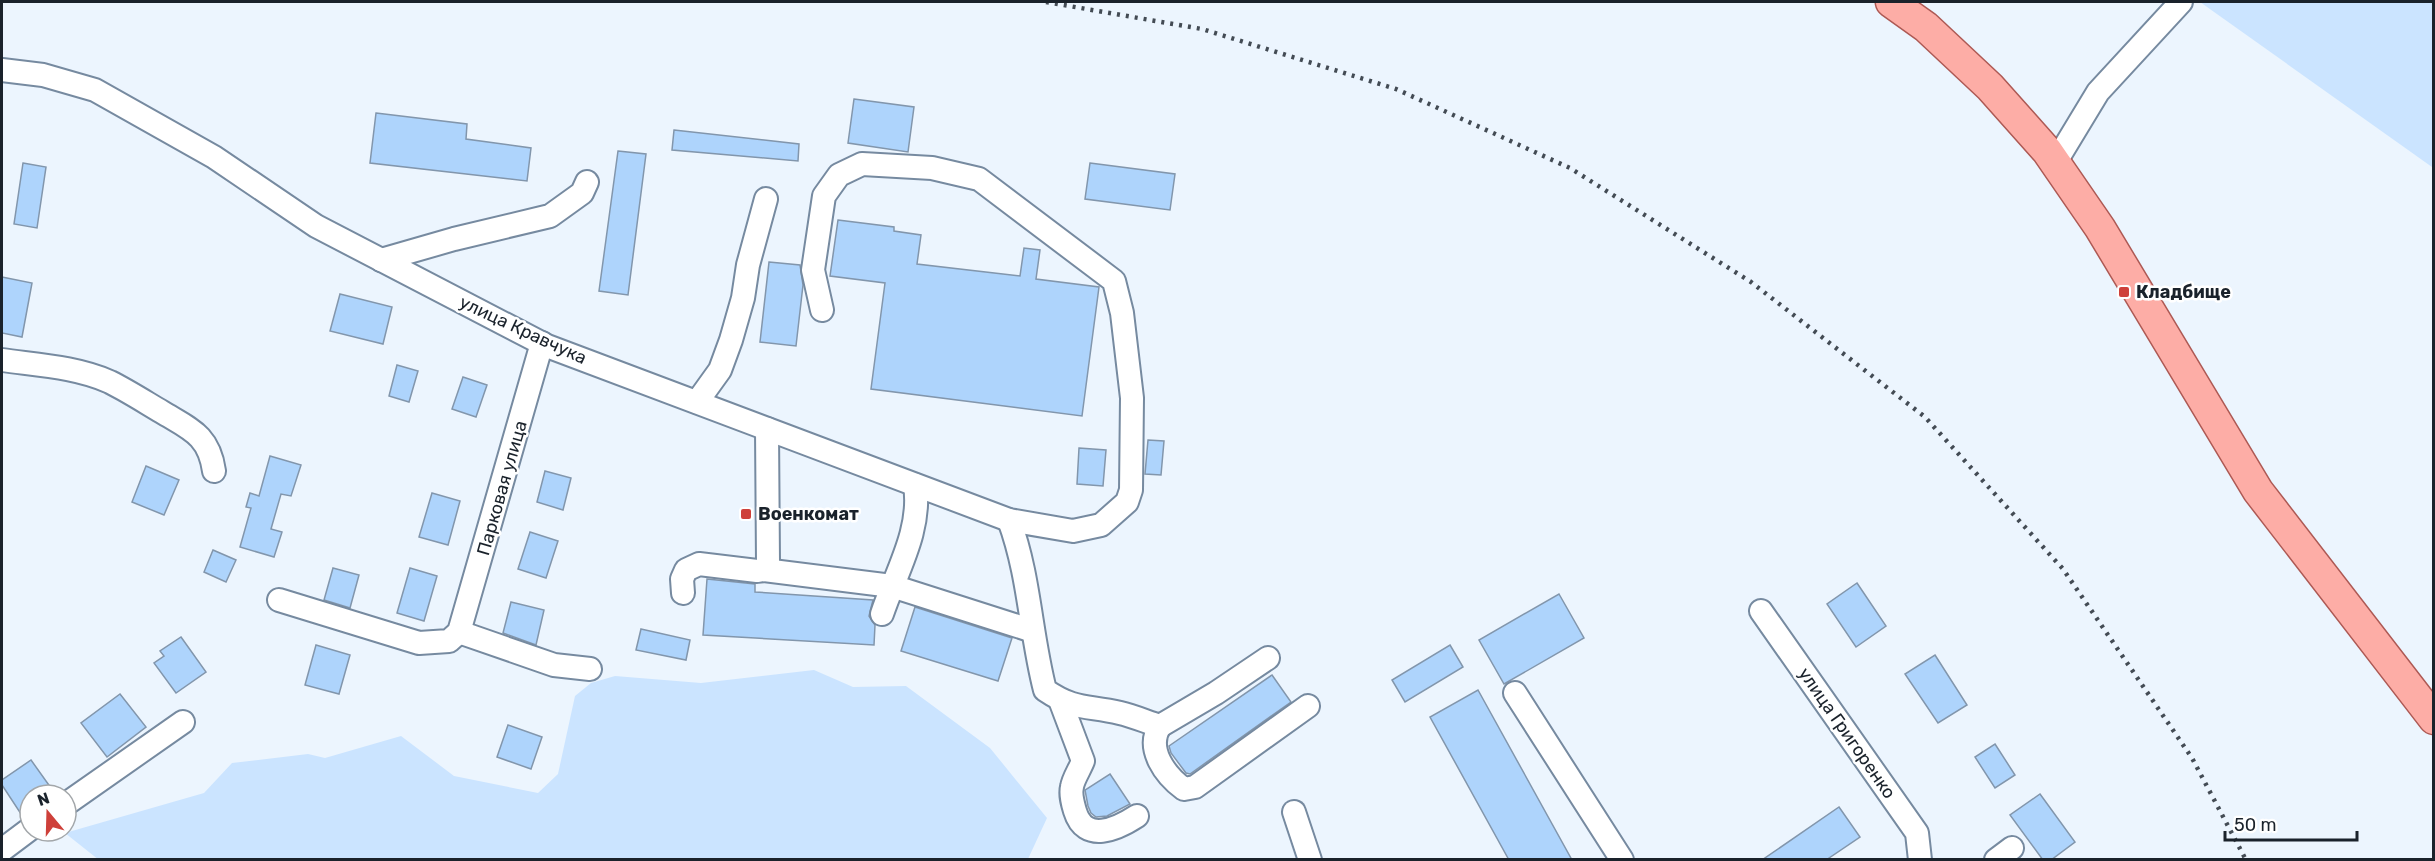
<svg xmlns="http://www.w3.org/2000/svg" width="2435" height="861" viewBox="0 0 2435 861" font-family="Rubik,sans-serif">
<style>
.green{fill:#cbe4ff}
.building{fill:#aed4fc;stroke:#8296ac;stroke-width:1.5}
.lines{fill:none;stroke-linecap:round;stroke-linejoin:round}
.minor-casing{stroke:#768aa0;stroke-width:26}
.major-casing{stroke:#ad5954;stroke-width:33}
.minor{stroke:#fff;stroke-width:22}
.major{stroke:#fdada6;stroke-width:30}
.rail{stroke:#434b54;stroke-width:4.5;stroke-dasharray:3 6;stroke-linecap:butt}
.poi-dot{fill:#ce403a;stroke:#fff;stroke-width:2}
.labels{text-anchor:middle;dominant-baseline:central;stroke-width:5;stroke-linejoin:round;paint-order:stroke}
.poi-label{font-size:18px;font-weight:bold;fill:#1a222b;stroke:#fff;text-anchor:start}
.street-label{font-size:18px;fill:#1a222b;stroke:#fff}
</style>
<rect width="100%" height="100%" fill="#ecf5fe"/>
<g class="green">
<polygon points="2200,2 2433,2 2433,166 2432,167"/>
<polygon points="814,670 853,687 906,686 990,748 1047,818 1028,859 99,860 65,833 204,793 232,763 308,754 325,758 401,736 454,776 538,793 558,774 575,696 591,683 615,676 701,683"/>
</g>
<g class="building">
<polygon points="854,99 914,107 908,152 848,143"/>
<polygon points="376,113 467,124 466,139 531,148 527,181 370,163"/>
<polygon points="674,130 799,144 798,161 672,150"/>
<polygon points="618,151 646,154 628,295 599,291"/>
<polygon points="23,163 46,167 37,228 14,224"/>
<polygon points="1090,163 1175,174 1170,210 1085,199"/>
<polygon points="838,220 894,227 894,231 921,235 917,264 1020,276 1024,248 1040,250 1036,279 1099,287 1082,416 871,389 885,283 830,276"/>
<polygon points="769,262 800,265 803,285 796,346 760,342"/>
<polygon points="2,277 32,283 22,337 2,333"/>
<polygon points="340,294 392,307 383,344 330,331"/>
<polygon points="397,365 418,371 409,402 389,396"/>
<polygon points="463,377 487,385 476,417 452,409"/>
<polygon points="1148,440 1164,441 1161,475 1145,474"/>
<polygon points="1079,448 1106,450 1103,486 1077,484"/>
<polygon points="270,456 301,465 291,496 281,494 271,529 282,532 274,557 240,547 251,508 246,507 250,493 259,496"/>
<polygon points="146,466 179,480 164,515 132,502"/>
<polygon points="545,471 571,478 563,510 537,502"/>
<polygon points="432,493 460,501 448,545 419,537"/>
<polygon points="530,532 558,541 546,578 518,569"/>
<polygon points="213,550 236,560 226,582 204,572"/>
<polygon points="333,568 359,575 350,608 324,600"/>
<polygon points="410,568 437,576 424,621 397,613"/>
<polygon points="707,579 755,584 755,592 873,600 869,616 875,625 874,645 703,635"/>
<polygon points="1857,583 1886,626 1856,647 1827,604"/>
<polygon points="1559,594 1584,638 1504,684 1479,640"/>
<polygon points="511,602 544,610 536,645 503,633"/>
<polygon points="915,607 1012,638 998,681 901,651"/>
<polygon points="641,629 690,640 686,660 636,650"/>
<polygon points="181,637 206,672 176,693 154,663 164,656 160,651"/>
<polygon points="316,645 350,655 339,694 305,685"/>
<polygon points="1450,645 1463,667 1405,702 1392,680"/>
<polygon points="1935,655 1967,705 1938,723 1905,674"/>
<polygon points="1272,675 1291,702 1190,774 1186,773 1171,753 1169,746"/>
<polygon points="1478,690 1572,860 1509,860 1430,717"/>
<polygon points="120,694 146,727 107,757 81,723"/>
<polygon points="508,725 542,737 531,769 497,757"/>
<polygon points="1995,744 2015,775 1995,788 1975,757"/>
<polygon points="31,760 56,795 30,795 30,808 21,814 2,785 2,780"/>
<polygon points="1110,774 1130,804 1107,816 1096,817 1091,813 1088,806 1085,790"/>
<polygon points="2040,794 2075,842 2051,860 2043,860 2010,815"/>
<polygon points="1839,807 1860,837 1826,860 1762,860"/>
</g>
<g class="lines">
<defs>
<g id="minor">
<polyline points="2,70 43,75 95,90 214,157 316,226 547,346 1009,520 1073,531 1101,525 1127,502 1131,490 1132,398 1122,313 1114,281 979,179 932,168 862,164 839,175 824,196 813,270 822,310"/>
<polyline points="2055,163 2098,92 2181,2"/>
<polyline points="381,260 454,239 550,216 582,193 587,182"/>
<path d="M2 360C37 365 77 367 110 382 128 391 145 402 162 412 190 429 209 435 214 471"/>
<polyline points="697,402 720,370 731,340 743,298 748,265 766,199"/>
<path d="M1009 520C1030 577 1030 632 1045 690 1076 711 1087 705 1120 713 1133 716 1147 722 1160 726L1216 693 1268 658"/>
<polyline points="764,570 892,586 1033,631"/>
<polyline points="683,593 682,579 686,570 699,564 757,571 764,570 768,563 767,429"/>
<polyline points="279,600 419,643 449,641 459,632 542,343"/>
<polyline points="1761,611 1917,833 1920,860"/>
<path d="M882 614C896 572 922 530 915 485"/>
<polyline points="459,632 554,665 590,669"/>
<polyline points="1515,693 1622,860"/>
<path d="M1060 700 1083 761C1080 769 1073 779 1072 787 1070 795 1073 804 1075 811 1085 844 1117 829 1137 816"/>
<path d="M1160 726C1145 749 1166 776 1184 789L1195 787 1308 706"/>
<polyline points="66,804 183,722"/>
<polyline points="1294,812 1310,860"/>
<polyline points="2,850 30,829"/>
<polyline points="1996,860 2012,848"/>
</g>
<polyline id="major" points="1891,2 1926,27 1990,87 2047,151 2100,228 2258,491 2434,719"/>
</defs>
<use href="#minor" class="minor-casing"/>
<use href="#major" class="major-casing"/>
<use href="#minor" class="minor"/>
<use href="#major" class="major"/>
<polyline class="rail" points="1046,2 1202,29 1396,89 1570,168 1751,282 1925,417 2063,569 2192,758 2246,860"/>
</g>
<g class="poi-dot">
<rect x="2118" y="286" width="12" height="12" rx="3"/>
<rect x="740" y="508" width="12" height="12" rx="3"/>
</g>
<g class="labels">
<g class="poi-label">
<text x="2136" y="292">Кладбище</text>
<text x="758" y="514">Военкомат</text>
</g>
<g class="street-label">
<text transform="translate(523 330) rotate(25)">улица Кравчука</text>
<text transform="translate(502 488) rotate(-74)">Парковая улица</text>
<text transform="translate(1847 733) rotate(55)">улица Григоренко</text>
</g>
</g>
<rect width="2435" height="861" fill="none" stroke="#1a222b" stroke-width="6"/>
<g transform="translate(48 813) rotate(341)"><circle r="28" fill="#ffffff" stroke="#a3a7aa" stroke-width="1.5"/>
<path d="M0-4.5L10 22L0 15L-10 22Z" fill="#ce403a"/>
<text y="-9" font-size="16" font-weight="bold" text-anchor="middle" fill="#1a222b">N</text>
</g>
<path d="M2225 831v9h132v-9" fill="none" stroke="#1a222b" stroke-width="3"/>
<text x="2234" y="831" font-size="18" fill="#1a222b" stroke="#ffffff" stroke-width="4.5" paint-order="stroke">50 m</text>
</svg>
